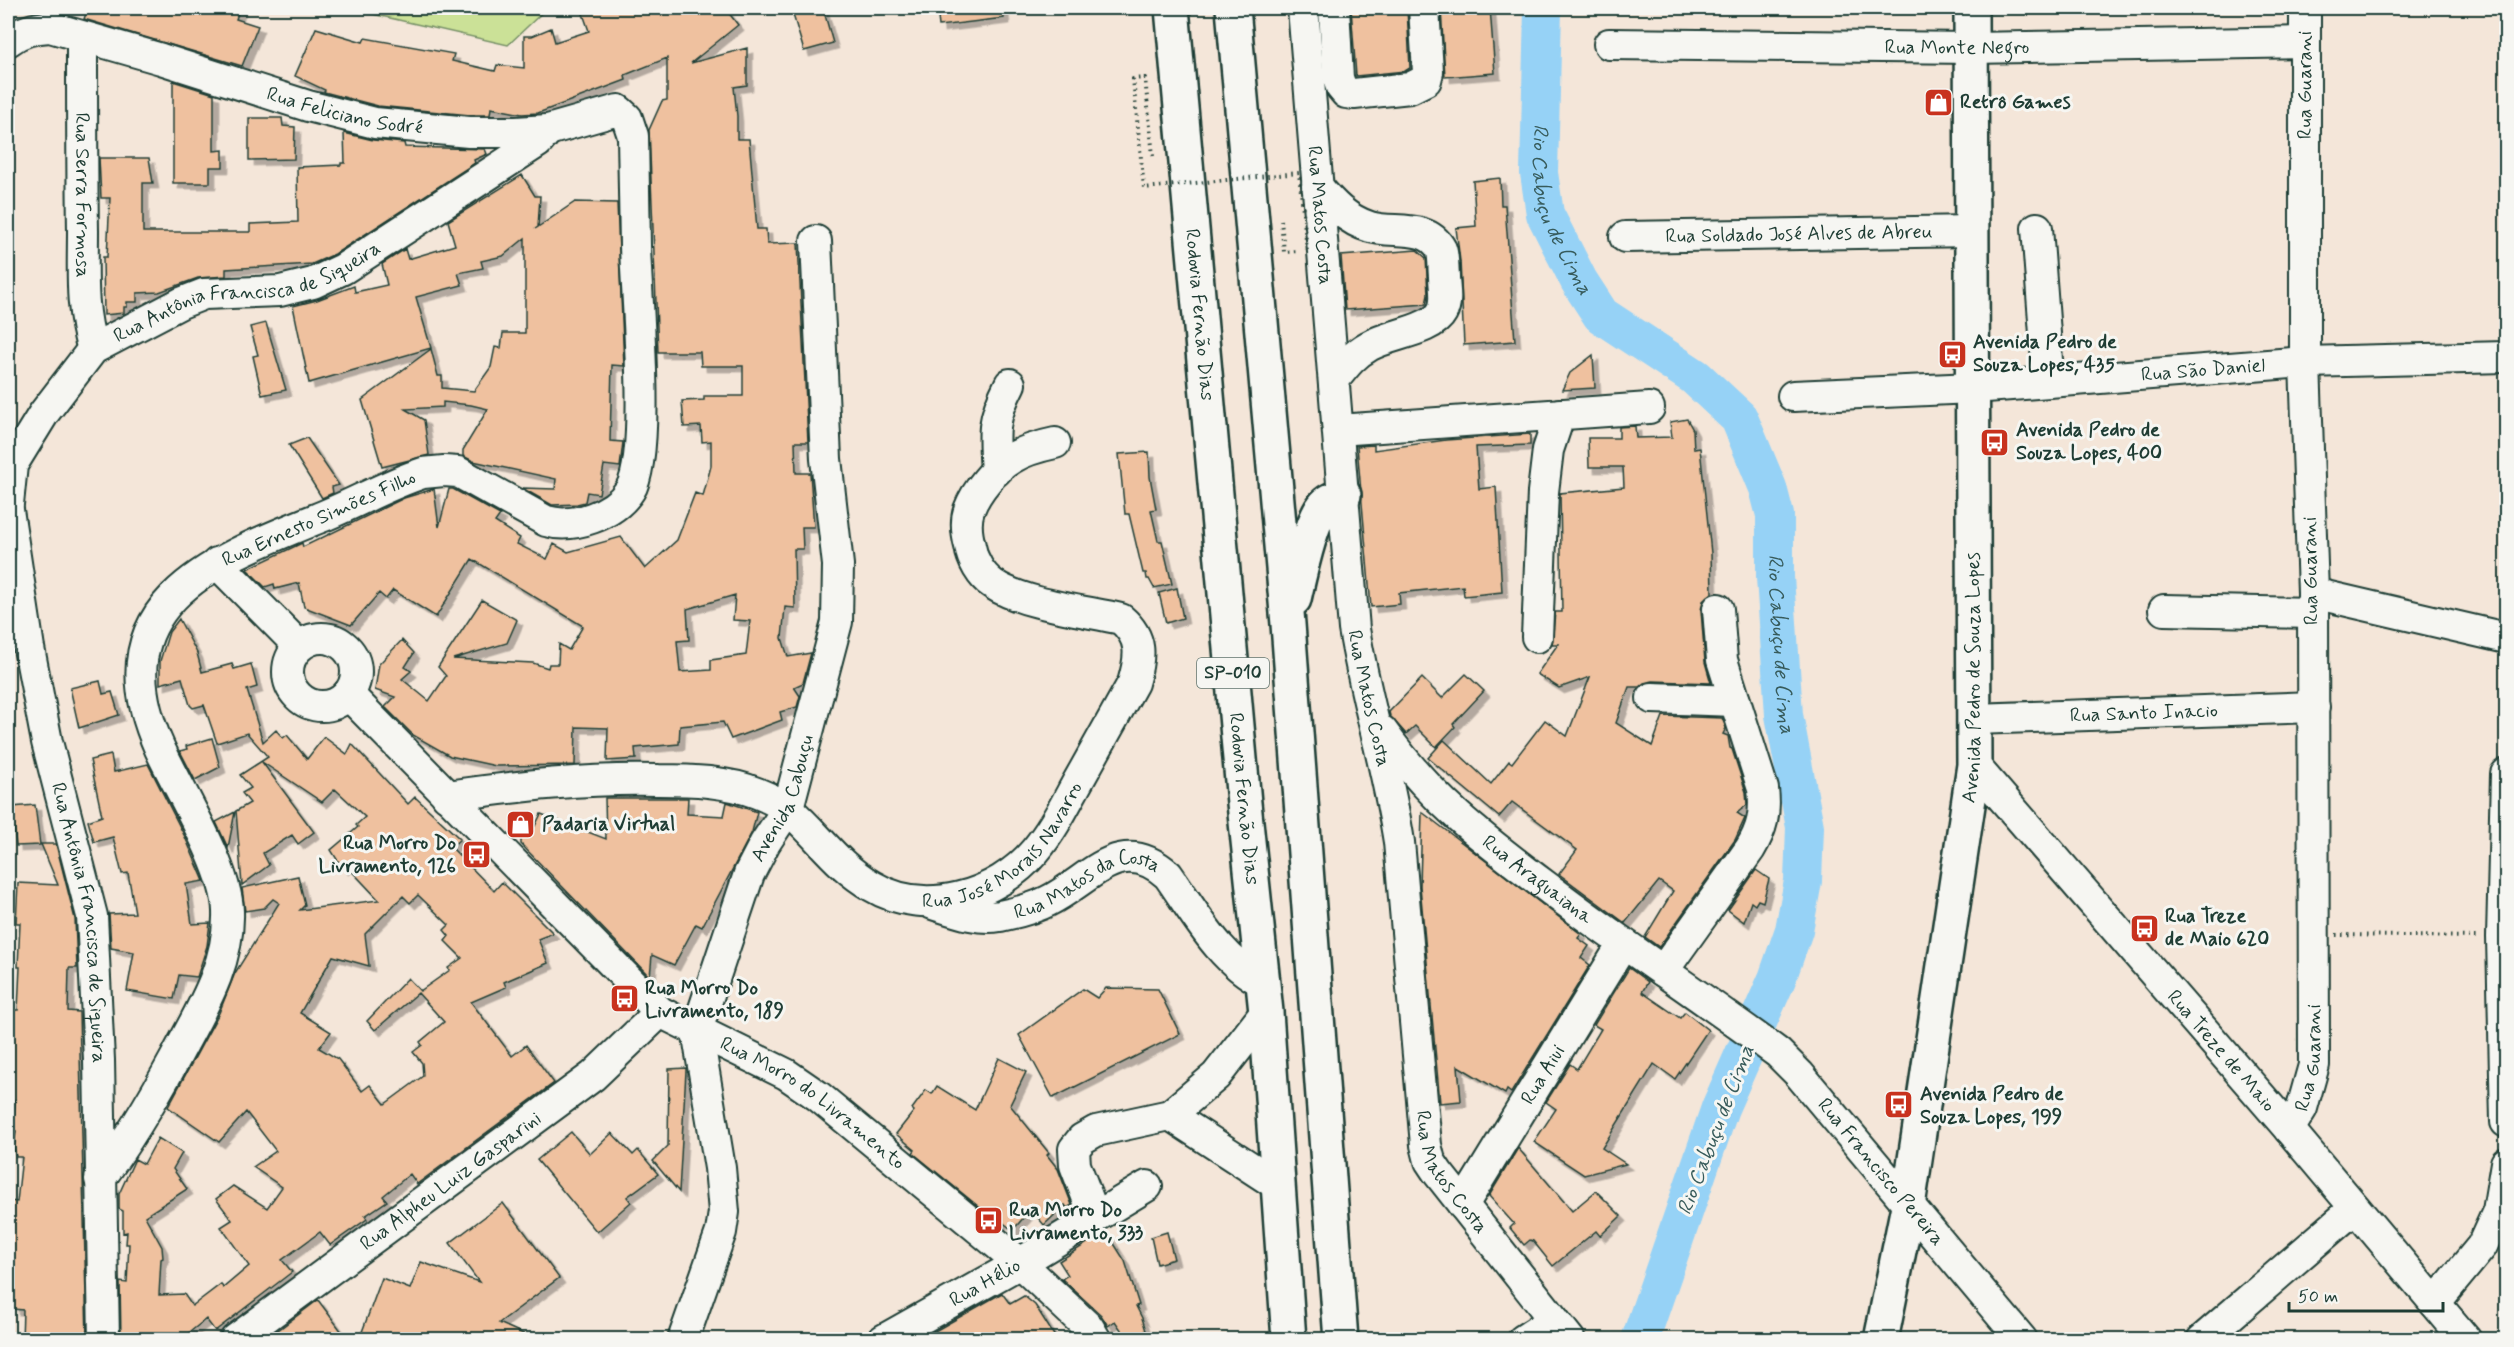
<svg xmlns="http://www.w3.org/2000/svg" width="2514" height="1347" viewBox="0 0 2514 1347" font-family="Mynerve,sans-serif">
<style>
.green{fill:#cbe197;stroke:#758f66;stroke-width:1.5}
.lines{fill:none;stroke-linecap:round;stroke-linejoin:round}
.river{stroke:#96d2f6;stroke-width:38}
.building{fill:#efc19f;stroke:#1f3d34;stroke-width:1.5;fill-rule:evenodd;filter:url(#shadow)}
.minor-casing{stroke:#1f3d34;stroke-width:34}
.major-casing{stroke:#1f3d34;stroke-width:38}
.highway-casing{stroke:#1f3d34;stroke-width:38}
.path{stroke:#1f3d34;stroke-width:4;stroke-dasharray:1.5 4.5;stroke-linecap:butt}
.minor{stroke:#f6f6f2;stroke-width:30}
.major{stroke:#f6f6f2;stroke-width:33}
.highway{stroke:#f6f6f2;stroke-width:33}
.path-bridge{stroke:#1f3d34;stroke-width:4;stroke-dasharray:1.5 4.5;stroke-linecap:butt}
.labels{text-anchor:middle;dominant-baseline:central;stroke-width:6;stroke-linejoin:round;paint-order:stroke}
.shield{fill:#f6f6f2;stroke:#60746d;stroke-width:1.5}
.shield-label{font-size:18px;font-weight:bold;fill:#1f3d34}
.street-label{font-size:20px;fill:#1f3d34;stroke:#f6f6f2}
.poi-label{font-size:20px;font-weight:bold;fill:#1f3d34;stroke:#f6f6f2;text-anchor:start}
.water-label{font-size:21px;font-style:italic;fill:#375b5b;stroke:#f6f6f2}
</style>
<defs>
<filter id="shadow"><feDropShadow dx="5.5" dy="5.5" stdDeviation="0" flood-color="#0004"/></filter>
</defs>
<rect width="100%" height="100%" fill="#f4e6d9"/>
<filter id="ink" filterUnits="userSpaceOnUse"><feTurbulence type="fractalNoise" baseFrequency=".0167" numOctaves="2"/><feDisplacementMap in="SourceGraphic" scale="12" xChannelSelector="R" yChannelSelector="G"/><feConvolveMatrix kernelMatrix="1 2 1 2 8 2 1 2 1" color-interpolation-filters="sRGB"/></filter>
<g filter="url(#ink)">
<polygon class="green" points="346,8 547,8 508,45"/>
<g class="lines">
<path class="river" id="s1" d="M1543 8 1539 173 1545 214 1579 281 1601 315 1695 377 1739 418 1768 488 1775 515V577L1784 715 1805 827 1803 881 1794 930 1777 979 1720 1108 1640 1340"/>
</g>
<g class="building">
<polygon points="88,8 240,8 236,19 258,26 242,66 84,19"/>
<path d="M581 8H725L738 25 691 63 747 48V85L734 87 737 116V139H749L757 229H766L767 244 798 243 808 442H795L796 473H810L814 527H802L803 549H794L795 608 785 607 782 638 788 657 811 653 803 683 794 687 800 696 797 707 780 712 782 720 731 739 723 722 680 726 679 744 635 748 636 759 607 761 608 728 576 727 575 765 496 766 450 756 413 735 385 707 395 697 375 690 379 664 402 640 414 653 405 667 411 671 402 679 429 701 446 676 438 667 482 600 517 620 507 643 453 659 533 663 548 668 549 664H558L559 644 569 650 583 626 472 559 436 617 393 590 386 599 379 593 351 625 304 607 299 583 275 589 274 584 265 587 247 569 302 543 303 547 404 498 434 489 439 527 449 489H453L500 515 495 522 520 538 517 544 547 559 554 544 568 552 621 537 645 569 677 540 695 493 703 496 711 466V441L702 442 701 426 684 427 682 401 704 400V396H743V366H701L700 352H658L649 130 662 101 667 100V58L625 75 626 80 538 113 522 114 491 108 490 115H470L378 106 324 92 325 90 295 76 316 28 363 42 365 38 454 54 452 61 495 71 497 65 524 68V36H532L551 28 555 42 589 31ZM735 595 733 620 750 621 746 655 711 660V670L680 672 677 641 689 640 687 609Z"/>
<polygon points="791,8 823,8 833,43 804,51"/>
<polygon points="937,8 1003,8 1004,18 939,26"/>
<polygon points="1351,8 1407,8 1410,68 1405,71 1356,76"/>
<polygon points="1441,8 1490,8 1495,73 1445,77"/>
<polygon points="173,81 214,94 214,151 223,150 223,167 210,167 210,183 173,183"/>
<polygon points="249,118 282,118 283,126 295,127 294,159 249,160"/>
<polygon points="344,133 373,140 404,143 405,147 485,149 487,154 474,160 475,163 335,254 312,264 226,269 226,276 198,278 159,292 137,293 137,302 127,302 127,307 124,307 124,313 104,315 103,257 107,257 110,198 101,198 99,158 149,158 153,183 143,183 143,232 250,232 250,224 298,222 297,167 341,165 341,163 345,163"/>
<polygon points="522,175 535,196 540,196 538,227 535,229 575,202 617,203 624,366 612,365 610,441 623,442 620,467 604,465 599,494 587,492 585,502 577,504 552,505 522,488 555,489 556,479 473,461 463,456 463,450 488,409 471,405 443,402 443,407 405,409 424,420 429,455 382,467 362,400 431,349 438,376 442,376 442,388 474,391 491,367 495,347 501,348 503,333 525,333 525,238 503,256 481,261 483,268 458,273 462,285 416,297 431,348 309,383 293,306 317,300 354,286 355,292 387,285 382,264 405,249 408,259 455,245 448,221"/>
<polygon points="1500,178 1501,205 1505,205 1515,341 1464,345 1460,261 1456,228 1476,226 1473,181"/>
<polygon points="1417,250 1426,258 1428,295 1426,304 1345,310 1341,256"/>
<polygon points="266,323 286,390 262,395 253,356 258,355 250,327"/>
<polygon points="1593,355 1595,388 1562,390 1570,373"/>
<polygon points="1687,419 1693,430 1694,449 1700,448 1711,553 1712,593 1703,601 1701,610 1705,662 1711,683 1653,681 1644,683 1639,687 1629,687 1616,723 1652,746 1663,716 1722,718 1726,728 1723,734 1728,736 1730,748 1732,749 1746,792 1747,805 1737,813 1745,818 1735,840 1659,947 1645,937 1673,891 1659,881 1625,923 1559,874 1577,850 1512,802 1499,817 1428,758 1444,740 1491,784 1509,761 1512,763 1545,720 1567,736 1590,677 1559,688 1537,674 1558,644 1552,644 1555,612 1562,612 1560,493 1624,487 1623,467 1589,467 1588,438 1619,438 1619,427 1635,426 1636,438 1672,437 1670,422"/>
<polygon points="1530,434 1530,445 1476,447 1479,489 1496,487 1502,592 1464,596 1463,586 1399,593 1400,604 1371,607 1357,446 1374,445 1374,450 1446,440"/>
<polygon points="307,438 339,485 332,487 333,493 322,498 289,445"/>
<polygon points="1149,452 1150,477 1156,509 1151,510 1158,541 1162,541 1172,584 1154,588 1149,579 1147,579 1146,573 1143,573 1129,514 1125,514 1119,454"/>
<polygon points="1177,588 1183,618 1166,623 1159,593"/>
<path d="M179 619 197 653 202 672 232 664 234 669 251 664 257 687 247 690 263 742 276 730 283 738 287 735 307 759 324 737 347 754 352 744 408 804 415 797 460 839 451 847 494 891 502 882 553 933 538 939 548 963 504 982 506 987 471 1002 512 1056 526 1045 554 1083 417 1184 410 1174 383 1196 387 1201 365 1216 367 1219 330 1245 320 1232 282 1260 292 1272 215 1331 206 1319 180 1340H121L120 1282 127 1283 129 1244H126L127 1232 123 1233V1211L119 1209V1194L135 1159 144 1164 158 1138 182 1153 173 1169 187 1189 145 1216 162 1247 163 1258 161 1259 159 1295 184 1294 192 1306 221 1284 223 1288 249 1266 221 1227 232 1220 216 1199 233 1186 267 1208 282 1187 253 1167 276 1151 246 1112 219 1142 168 1107 219 1013 235 973 279 903 273 899 264 908 245 911 242 888 298 876 305 905 300 910 379 900 346 865 343 869 331 850 358 827 356 825 365 817 335 789 322 802 262 762 314 832 298 844 292 835 263 853 269 865 242 885 236 811 250 803 242 793 251 788 240 775 268 757 247 733 217 743 204 705 193 708 190 705 182 678 160 684V661L169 632ZM418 895 449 925 444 930 449 936 445 941 462 958 448 968 450 970 420 991 408 978 367 1021 375 1030 418 993 444 1022 420 1042 422 1045 413 1052 422 1063 423 1076 385 1104 370 1085 362 1091 338 1059 319 1048 331 1032 300 1013 333 956 369 966 365 934 403 896 410 903Z"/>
<polygon points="1466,674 1484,691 1453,724 1455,727 1436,747 1415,726 1406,734 1390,716 1389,712 1422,678 1442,698"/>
<polygon points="100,681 103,694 112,692 119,715 79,728 70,688"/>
<polygon points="212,738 220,767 195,780 180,751 187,749 186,746"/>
<polygon points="111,755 114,772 148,764 185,837 204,881 186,884 192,924 210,923 207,946 197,977 179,975 174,999 127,991 134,952 111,948 109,914 135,913 128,873 122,874 113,837 94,842 88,821 102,816 90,760"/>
<polygon points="605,798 688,798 687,814 724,816 727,802 757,812 752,832 702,927 696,924 674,965 652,955 650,977 521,844 521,820 535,826 541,814 606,839"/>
<polygon points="35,805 40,845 16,846 12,807"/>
<polygon points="235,812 228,848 216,822"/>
<polygon points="1422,812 1581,934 1578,938 1589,946 1581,958 1590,965 1511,1093 1507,1090 1505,1094 1458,1066 1461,1101 1440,1103 1420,886"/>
<polygon points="41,844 56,844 75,919 77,968 69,968 68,1011 79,1012 87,1340 22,1340 23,1310 13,1309 14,1288 8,1288 10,1201 17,1202 22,1157 16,1157 14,1148 16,1131 13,1131 15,1100 8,1100 12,1010 18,1010 20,967 18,967 20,923 16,923 18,883 58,885"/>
<polygon points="1756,870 1769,879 1763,902 1758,900 1755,905 1751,902 1744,922 1728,910"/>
<polygon points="1629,968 1648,982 1642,992 1680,1018 1685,1012 1708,1030 1675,1079 1654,1064 1602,1148 1626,1164 1584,1175 1534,1142 1556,1109 1546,1102 1570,1064 1577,1069 1601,1029 1594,1025"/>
<polygon points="1106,988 1158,989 1180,1034 1053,1098 1019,1035 1083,989 1097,998"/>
<polygon points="999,1058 1026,1072 1010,1105 1049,1153 1047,1155 1058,1169 1072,1205 1067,1208 1065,1205 1044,1225 1031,1209 1013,1230 1002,1222 1000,1224 913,1153 915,1150 896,1134 914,1111 912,1109 926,1090 932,1094 937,1086 975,1110"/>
<polygon points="686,1068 686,1071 679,1192 653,1161 668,1146 669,1069"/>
<polygon points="571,1132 590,1154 612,1133 633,1155 638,1150 658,1174 627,1197 631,1202 597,1232 537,1160"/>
<polygon points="1518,1148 1572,1211 1596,1191 1621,1216 1600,1236 1596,1231 1553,1266 1533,1241 1530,1240 1524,1245 1510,1228 1514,1224 1489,1196"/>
<polygon points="503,1203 559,1278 499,1323 537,1340 359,1340 382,1278 410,1289 421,1262 479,1282 450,1243"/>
<polygon points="1106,1231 1125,1261 1139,1305 1136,1306 1142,1318 1149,1340 1128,1340 1115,1321 1108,1326 1101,1315 1062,1279 1068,1275 1059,1261"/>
<polygon points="1167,1232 1174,1259 1157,1264 1151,1237"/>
<polygon points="1002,1293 1010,1304 1024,1296 1035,1305 1057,1340 919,1340"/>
<polygon points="318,1300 348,1340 265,1340"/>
</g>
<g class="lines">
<defs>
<g id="minor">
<path id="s2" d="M1303 8 1354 629C1366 701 1388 770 1399 842L1426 1145 1430 1161 1438 1173 1570 1340"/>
<polyline points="1334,8 1338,78 1341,87 1346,93 1354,94 1410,88 1426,80 1428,72 1424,8"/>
<path id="s3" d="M82 37C82 102 82 166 83 231 83 271 80 310 93 349"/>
<path id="s4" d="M8 41C21 31 34 28 50 27L161 59 308 106 375 123 469 132H516L548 130 618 110 627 118 633 136C634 172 634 209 635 245 636 294 652 454 630 490 614 515 573 529 546 521L458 472 444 471 423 473C388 484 356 503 321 517 211 561 95 605 160 749 179 790 227 868 228 911 230 965 200 1011 176 1057 153 1099 129 1140 100 1179"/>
<path id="s5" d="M1609 44 1972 48 2305 42"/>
<path d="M1317 186C1332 204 1347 220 1370 227 1393 234 1427 223 1441 249 1444 256 1443 268 1444 276 1444 288 1448 301 1442 312 1432 331 1389 334 1369 346 1354 354 1345 366 1334 380"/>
<polyline points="2037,228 2047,360 2047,382"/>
<path id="s6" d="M1625 237 1972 231"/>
<path id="s7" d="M1793 396 1973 388 2305 362 2506 357"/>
<polyline points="1338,430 1649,408"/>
<path d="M996 471C993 432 992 419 1010 384"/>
<path id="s8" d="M8 504 12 465 44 413 93 349 181 303 204 294 280 291 313 283 343 269 538 142 548 130"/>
<path id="s9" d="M8 510 29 648 47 742 92 916 99 1060 104 1340"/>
<polyline points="217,563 299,646"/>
<polyline points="2313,593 2506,638"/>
<polyline points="2164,610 2313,613"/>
<polyline points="1537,637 1543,492 1548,450 1560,414"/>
<circle cx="322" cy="672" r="34"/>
<path id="s10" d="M348 694 660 1012 786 1074 818 1096 1020 1263 1089 1328 1096 1340"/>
<polyline points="1652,698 1735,701"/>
<path id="s11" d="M1974 719 2314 707"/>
<path id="s12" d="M1382 731C1433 803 1487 842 1556 894 1629 949 1705 999 1778 1053L1799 1074 2022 1340"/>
<path id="s13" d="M1974 765 2289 1129 2466 1340"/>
<polyline points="2506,774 2502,937 2506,1122"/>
<path id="s14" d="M447 796C518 786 588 778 659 780 692 780 726 781 757 793 767 797 781 803 789 810 819 836 836 865 872 886 925 918 997 896 1035 851 1052 831 1064 807 1076 785 1095 751 1114 717 1133 683 1141 656 1143 638 1121 619 1086 611 1022 604 993 584 981 576 972 560 970 546 967 535 965 522 969 510 976 491 995 468 1012 458 1025 450 1041 446 1055 443"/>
<path id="s15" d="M933 904C955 911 977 920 1000 916 1015 913 1035 908 1048 901 1091 880 1120 832 1168 875 1195 913 1220 961 1263 982"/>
<path d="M1663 971 1750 849C1762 829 1766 813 1763 789L1722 660 1718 609"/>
<polyline points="1170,1115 1279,1186"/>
<path id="s16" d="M2289 1129 2302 1108 2314 1065 2313 593 2305 362V8"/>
<path id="s17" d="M1463 1205 1623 944"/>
<polyline points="1095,1217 1075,1165 1074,1149 1082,1139 1096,1131 1170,1115 1216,1076 1266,1012"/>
<polyline points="2435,1303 2482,1246 2498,1211 2506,1163"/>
<path id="s18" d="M235 1340 593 1076 660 1012"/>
<path id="s19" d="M683 1340 721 1232 724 1212 720 1168 697 1030 749 874 765 843 788 808 837 622 838 565 826 459 816 241"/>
<path id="s20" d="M883 1340 1020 1263 1147 1186"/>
<polyline points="1523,1340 1554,1320"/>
<polyline points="2202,1340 2354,1209"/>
</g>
<g id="major">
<path id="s21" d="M1881 1340 1908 1206 1974 765 1971 8"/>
</g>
<g id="highway">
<path id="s22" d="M1172 8 1244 803 1266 1012 1289 1340"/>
<polyline points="1233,8 1288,624 1341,1340"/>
<path d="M1294 599C1299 577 1310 524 1323 507 1328 500 1336 498 1344 495"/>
</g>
</defs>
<use href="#minor" class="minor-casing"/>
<use href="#major" class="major-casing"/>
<use href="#highway" class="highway-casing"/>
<g class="path">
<polyline points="1281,220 1284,252 1299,251"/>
<polyline points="2336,935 2479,937"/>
</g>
<use href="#minor" class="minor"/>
<use href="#major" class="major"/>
<use href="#highway" class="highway"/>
<polyline class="path-bridge" points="1153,156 1145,78 1133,79 1144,188 1299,173 1307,250"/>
</g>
</g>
<defs>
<symbol id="shop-square" viewBox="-11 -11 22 22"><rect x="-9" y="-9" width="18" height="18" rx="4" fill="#c8321e" stroke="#f6f6f2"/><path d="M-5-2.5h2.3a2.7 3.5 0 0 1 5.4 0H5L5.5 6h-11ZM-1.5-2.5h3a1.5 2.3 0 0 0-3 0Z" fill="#fff"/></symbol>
<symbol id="bus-square" viewBox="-11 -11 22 22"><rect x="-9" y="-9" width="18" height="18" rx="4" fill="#c8321e" stroke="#f6f6f2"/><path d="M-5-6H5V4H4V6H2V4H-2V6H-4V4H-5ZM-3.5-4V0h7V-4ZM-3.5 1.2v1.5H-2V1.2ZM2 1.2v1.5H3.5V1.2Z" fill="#fff"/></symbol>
</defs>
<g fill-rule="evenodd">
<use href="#shop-square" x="1922" y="86" width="33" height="33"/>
<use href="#bus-square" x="1936" y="338" width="33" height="33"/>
<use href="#bus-square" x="1978" y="426" width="33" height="33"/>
<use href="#shop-square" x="504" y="808" width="33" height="33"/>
<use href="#bus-square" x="460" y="838" width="33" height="33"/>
<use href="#bus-square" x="2128" y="912" width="33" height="33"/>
<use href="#bus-square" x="608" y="982" width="33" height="33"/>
<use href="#bus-square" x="1882" y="1088" width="33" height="33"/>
<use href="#bus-square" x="972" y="1204" width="33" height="33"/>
</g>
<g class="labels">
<rect class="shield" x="1197" y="658" width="72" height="30" rx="4.5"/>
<g class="shield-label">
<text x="1233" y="673">SP-010</text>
</g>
<g class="street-label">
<text stroke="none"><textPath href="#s5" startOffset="348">Rua Monte Negro</textPath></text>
<text transform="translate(2305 85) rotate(-90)">Rua Guarani</text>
<text stroke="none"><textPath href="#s4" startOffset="352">Rua Feliciano Sodré</textPath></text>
<text stroke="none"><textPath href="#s3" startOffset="158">Rua Serra Formosa</textPath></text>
<text stroke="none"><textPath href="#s2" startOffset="208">Rua Matos Costa</textPath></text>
<text stroke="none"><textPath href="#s6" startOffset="174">Rua Soldado José Alves de Abreu</textPath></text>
<text stroke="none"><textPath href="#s8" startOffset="348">Rua Antônia Francisca de Siqueira</textPath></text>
<text stroke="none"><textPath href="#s22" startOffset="308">Rodovia Fernão Dias</textPath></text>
<text stroke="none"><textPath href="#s7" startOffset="411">Rua São Daniel</textPath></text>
<text transform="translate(319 519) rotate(-24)">Rua Ernesto Simões Filho</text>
<text transform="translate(2311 571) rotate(-91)">Rua Guarani</text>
<text stroke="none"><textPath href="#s21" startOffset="670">Avenida Pedro de Souza Lopes</textPath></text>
<text stroke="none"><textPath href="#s2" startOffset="694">Rua Matos Costa</textPath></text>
<text stroke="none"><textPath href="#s11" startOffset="170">Rua Santo Inacio</textPath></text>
<text stroke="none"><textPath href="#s19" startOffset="567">Avenida Cabuçu</textPath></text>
<text stroke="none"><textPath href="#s22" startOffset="794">Rodovia Fernão Dias</textPath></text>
<text stroke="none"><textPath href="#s14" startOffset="618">Rua José Morais Navarro</textPath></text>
<text stroke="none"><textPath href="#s12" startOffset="216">Rua Araguaiana</textPath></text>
<text stroke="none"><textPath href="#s15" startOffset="164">Rua Matos da Costa</textPath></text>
<text stroke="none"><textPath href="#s9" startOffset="420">Rua Antônia Francisca de Siqueira</textPath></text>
<text stroke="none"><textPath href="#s13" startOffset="378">Rua Treze de Maio</textPath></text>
<text stroke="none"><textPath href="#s16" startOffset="76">Rua Guarani</textPath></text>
<text stroke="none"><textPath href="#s17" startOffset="153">Rua Aiui</textPath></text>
<text stroke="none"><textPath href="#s10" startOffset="624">Rua Morro do Livramento</textPath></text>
<text stroke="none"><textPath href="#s2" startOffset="1180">Rua Matos Costa</textPath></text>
<text stroke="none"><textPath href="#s12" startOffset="670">Rua Francisco Pereira</textPath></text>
<text stroke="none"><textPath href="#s18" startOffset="268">Rua Alpheu Luiz Gasparini</textPath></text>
<text stroke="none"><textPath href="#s20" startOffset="117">Rua Hélio</textPath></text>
</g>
<g class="poi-label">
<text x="1960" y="102">Retrô Games</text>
<text x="1973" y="342">Avenida Pedro de<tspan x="1973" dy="23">Souza Lopes, 435</tspan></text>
<text x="2016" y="430">Avenida Pedro de<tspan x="2016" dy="23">Souza Lopes, 400</tspan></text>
<text x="542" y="824">Padaria Virtual</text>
<text x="456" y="843" text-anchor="end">Rua Morro Do<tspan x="456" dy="23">Livramento, 126</tspan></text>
<text x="2165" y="916">Rua Treze<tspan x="2165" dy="23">de Maio 620</tspan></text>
<text x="645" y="988">Rua Morro Do<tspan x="645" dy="23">Livramento, 189</tspan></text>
<text x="1920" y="1094">Avenida Pedro de<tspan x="1920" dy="23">Souza Lopes, 199</tspan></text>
<text x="1009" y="1210">Rua Morro Do<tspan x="1009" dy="23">Livramento, 333</tspan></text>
</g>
<g class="water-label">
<text stroke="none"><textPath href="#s1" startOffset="206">Rio Cabuçu de Cima</textPath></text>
<text stroke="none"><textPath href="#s1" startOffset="728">Rio Cabuçu de Cima</textPath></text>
<text transform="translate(1716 1130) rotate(-69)">Rio Cabuçu de Cima</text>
</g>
</g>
<rect width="2514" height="1347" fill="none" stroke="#f6f6f2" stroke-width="30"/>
<rect x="15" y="15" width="2484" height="1317" fill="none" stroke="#1f3d34" stroke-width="2" filter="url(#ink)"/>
<path d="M2289 1302v9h154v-9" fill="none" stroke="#1f3d34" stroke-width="3"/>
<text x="2298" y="1302" font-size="18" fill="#1f3d34" stroke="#f6f6f2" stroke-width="4.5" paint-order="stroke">50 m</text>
</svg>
